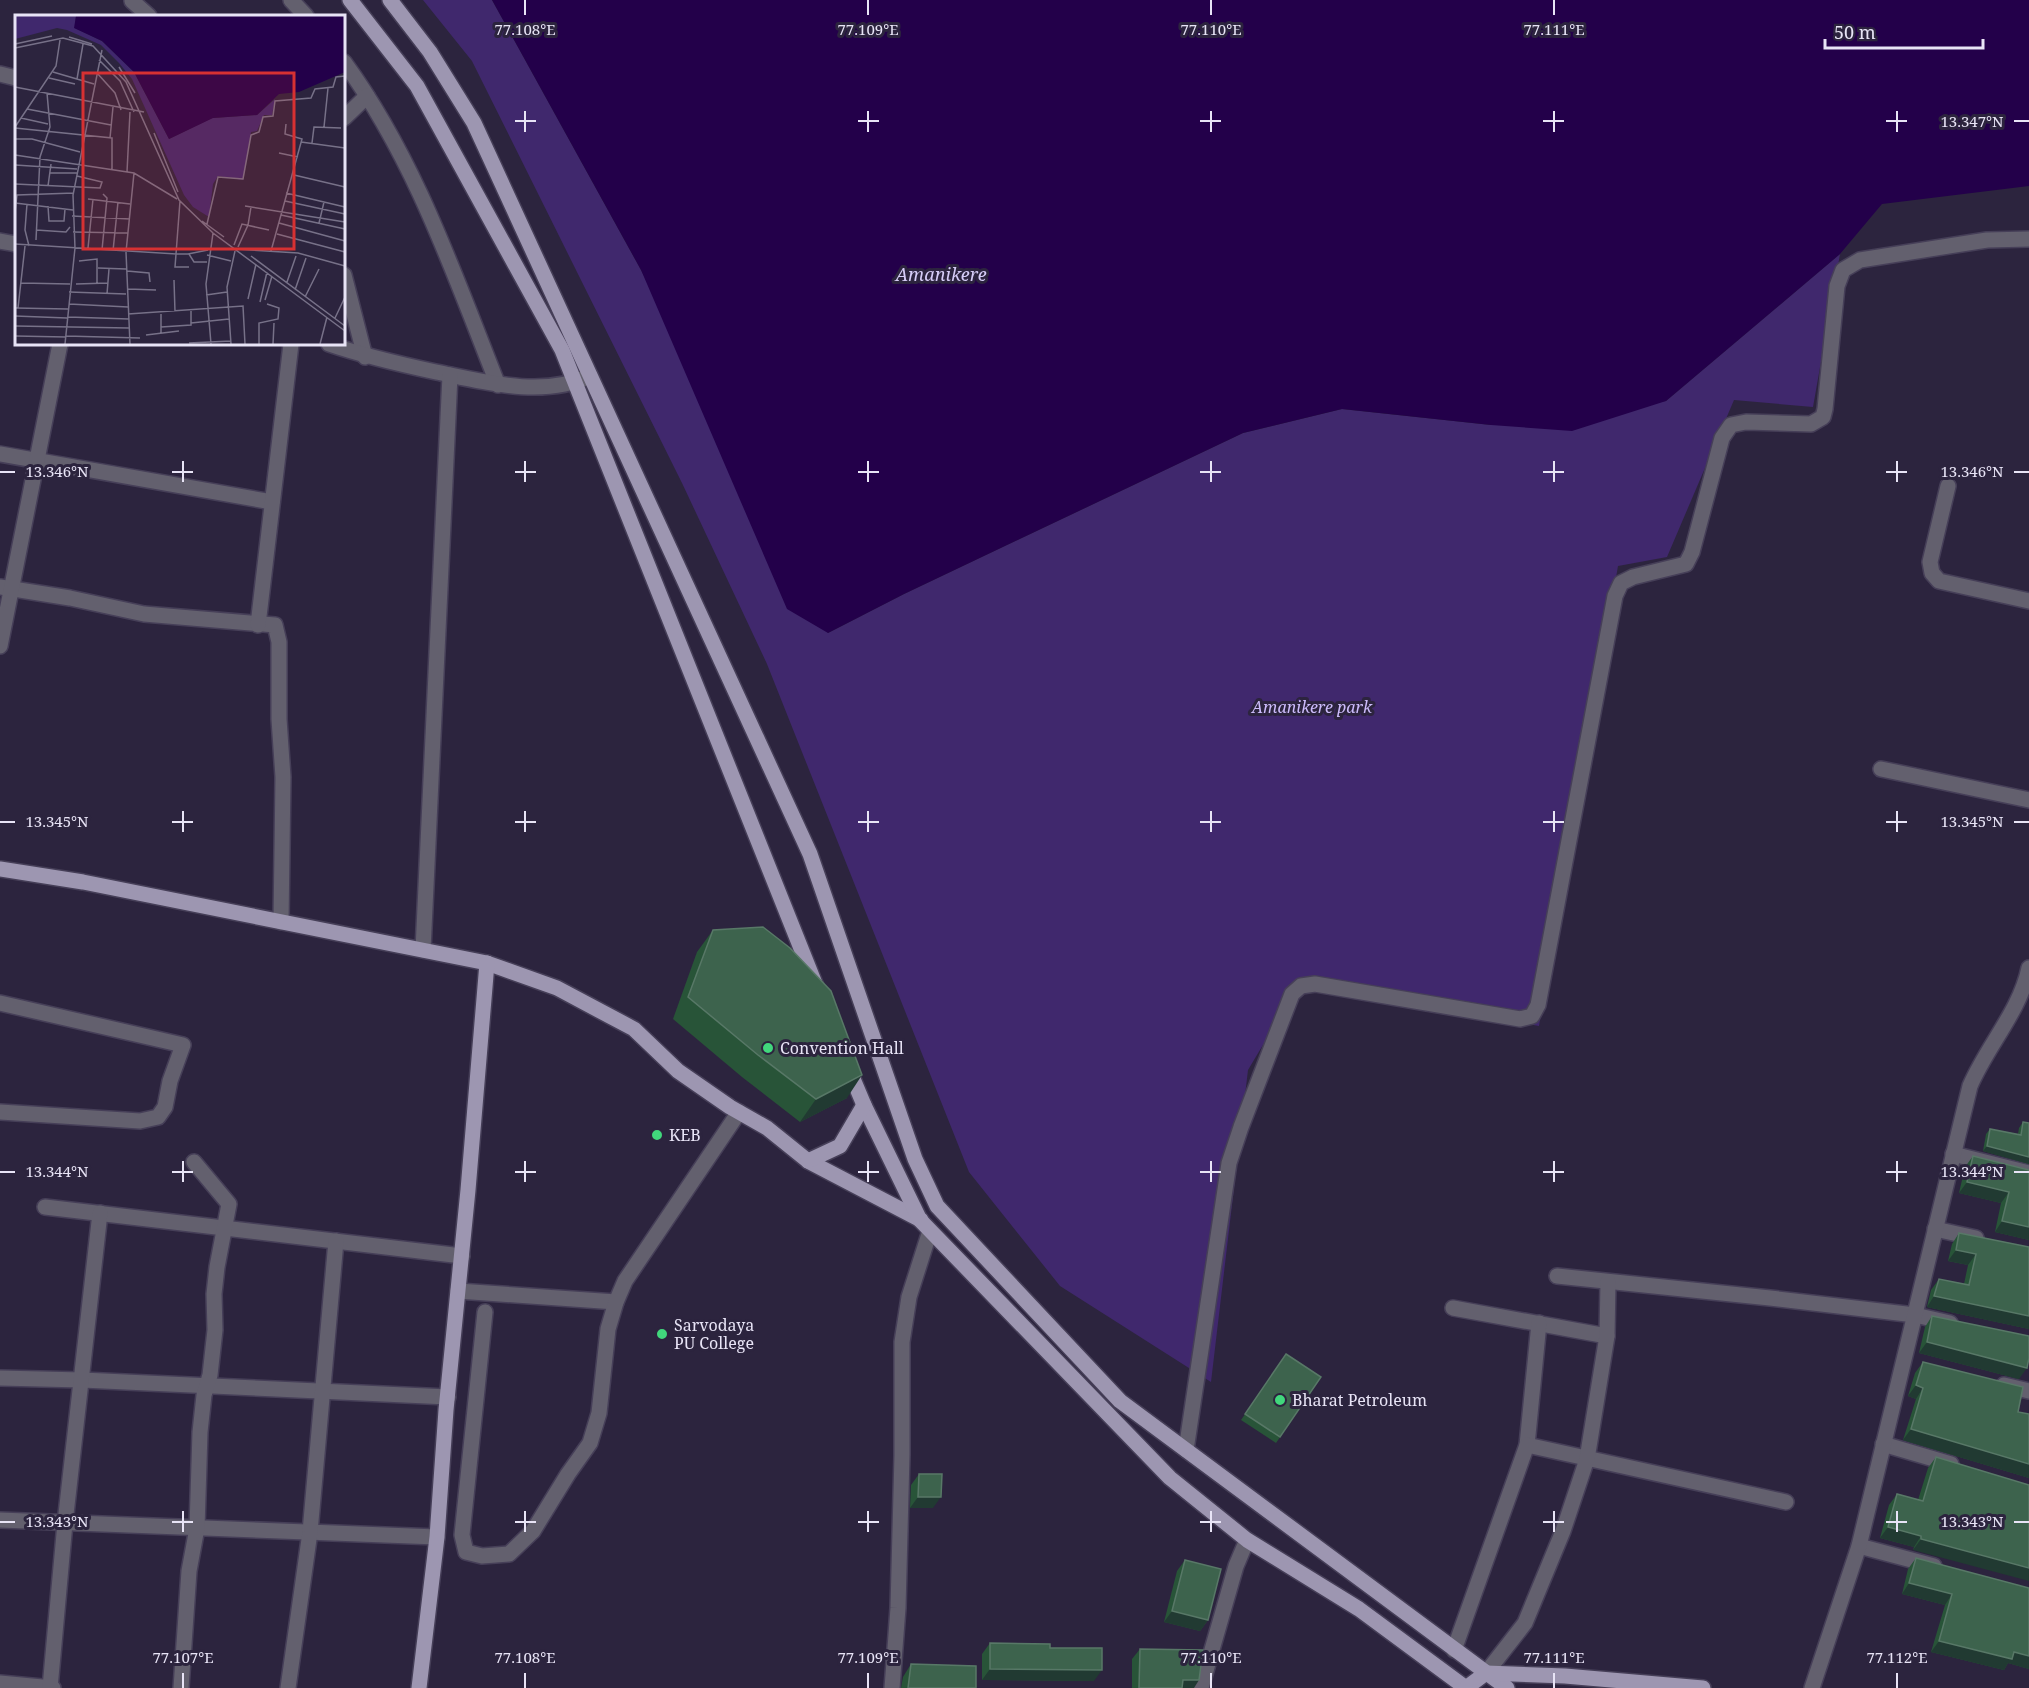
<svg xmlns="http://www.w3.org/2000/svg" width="2029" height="1688" viewBox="0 0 2029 1688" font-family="'Noto Serif',serif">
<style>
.green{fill:#40286d}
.water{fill:#23004a}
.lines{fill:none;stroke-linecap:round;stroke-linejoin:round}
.minor-casing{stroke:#463f58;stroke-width:18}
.major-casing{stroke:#463f58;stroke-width:18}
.minor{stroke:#63606e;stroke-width:15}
.major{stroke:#9d96b1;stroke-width:15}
.wall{fill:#285438}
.shaded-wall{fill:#213a32}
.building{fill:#3d634d;stroke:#587867;stroke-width:1.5}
.ticks{fill:none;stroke:#e8e4f6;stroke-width:2}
.poi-dot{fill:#41d77c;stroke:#2c243e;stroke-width:2}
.labels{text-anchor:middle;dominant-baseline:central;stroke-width:6;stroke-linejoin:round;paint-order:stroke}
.park-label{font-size:16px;font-style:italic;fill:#cdbcfc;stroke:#2c243e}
.poi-label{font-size:16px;fill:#e8e4f6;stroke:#2c243e;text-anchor:start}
.water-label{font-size:18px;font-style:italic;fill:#d6ccf7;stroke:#2c243e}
.inset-road{fill:none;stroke:#777188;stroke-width:1.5}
.view{fill:#d73132;fill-opacity:0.15;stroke:#d73132;stroke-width:3}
.inset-edge{fill:none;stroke:#e8e4f6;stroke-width:3}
.ticks-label{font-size:15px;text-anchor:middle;fill:#e8e4f6;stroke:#2c243e;stroke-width:6;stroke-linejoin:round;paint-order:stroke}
</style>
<rect width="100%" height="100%" fill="#2c243e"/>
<polygon class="green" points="423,0 492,0 641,270 828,633 904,594 1243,433 1342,409 1491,425 1666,401 1840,254 1813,407 1734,400 1667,557 1618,566 1539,1026 1300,983 1248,1070 1211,1382 1060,1286 969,1172 767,664 682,483 472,61"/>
<polygon class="water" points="492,0 2029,0 2029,186 1882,204 1840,254 1666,401 1572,431 1491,425 1342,409 1243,433 904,594 828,633 787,609 641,270"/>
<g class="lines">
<defs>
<g id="minor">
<polyline points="291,0 306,16"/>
<polyline points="132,1 149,16"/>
<path d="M344 62C415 159 454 274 498 385"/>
<polyline points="0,74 16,78"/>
<polyline points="344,118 367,96"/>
<polyline points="0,241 16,244"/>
<polyline points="344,275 365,357"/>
<path d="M329 344C364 356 399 364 436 372 485 382 542 398 590 376"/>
<polyline points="0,454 272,502"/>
<polyline points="1948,486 1930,562 1932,573 1939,581 2029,601"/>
<polyline points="0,587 70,598 144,614 275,625 279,642 279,719 283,777 281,922"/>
<polyline points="258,625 291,344"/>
<polyline points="0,646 60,344"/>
<polyline points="1881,769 2029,800"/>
<polyline points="423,950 450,375"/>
<polyline points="0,1003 183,1045 170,1081 165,1107 158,1117 140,1121 0,1112"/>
<polyline points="1953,1154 2029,1173"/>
<polyline points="45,1207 462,1256"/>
<polyline points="1935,1229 1976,1238"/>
<polyline points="1557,1276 1770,1298 1915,1315 1950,1323"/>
<polyline points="458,1291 616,1302"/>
<polyline points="1453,1308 1607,1336"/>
<polyline points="485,1312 462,1535 466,1552 482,1556 509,1554 533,1531 568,1474 590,1443 599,1413 608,1329 616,1302 625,1281 739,1112"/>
<polyline points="0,1378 82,1380 448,1397"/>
<polyline points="2004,1385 2029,1391"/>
<polyline points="1883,1444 1951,1464"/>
<polyline points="1527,1445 1539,1323"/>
<polyline points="1186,1450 1229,1163 1241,1127 1292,994 1301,986 1315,984 1520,1019 1532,1016 1538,1005 1615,596 1621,583 1633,577 1686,564 1692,552 1722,438 1731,425 1746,422 1811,424 1823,417 1825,409 1837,286 1843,270 1860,260 1987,240 2029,239"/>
<polyline points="0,1520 437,1537"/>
<polyline points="1859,1546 1934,1566"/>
<polyline points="1454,1650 1527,1445 1786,1502"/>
<polyline points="1486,1673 1525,1623 1563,1531 1587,1459 1607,1336 1608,1282"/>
<polyline points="0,1683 53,1688"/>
<polyline points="50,1688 65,1523 100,1213"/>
<polyline points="181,1688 189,1571 197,1528 200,1432 204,1395 210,1375 215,1330 214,1294 217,1267 229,1204 194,1162"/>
<polyline points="288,1688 310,1532 336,1241"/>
<polyline points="892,1688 898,1608 902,1455 902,1342 909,1297 930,1231"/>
<polyline points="1201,1688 1236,1566 1247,1540"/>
<path d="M1812 1688 1859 1546 1970 1086C1987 1046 2020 1011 2029 968"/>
</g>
<g id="major">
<polyline points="350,0 417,86 562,350 816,986"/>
<polyline points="390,0 430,52 474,123 810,854 915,1159 937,1206 1120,1401 1507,1688"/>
<polyline points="0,869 83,882 487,963 557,988 634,1029 678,1071 730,1107 767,1128 808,1161 921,1220"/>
<polyline points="848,1067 864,1105 920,1220 1170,1478 1247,1540 1359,1609 1466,1688"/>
<polyline points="808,1161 840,1146 864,1105"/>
<polyline points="419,1688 437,1537 446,1410 468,1190 487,963"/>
<polyline points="1466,1688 1486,1673 1565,1676 1703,1688"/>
</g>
</defs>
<use href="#minor" class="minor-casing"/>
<use href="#major" class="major-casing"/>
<use href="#minor" class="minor"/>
<use href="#major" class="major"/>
</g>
<g class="wall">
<polygon points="713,930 847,1098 800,1122 742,1077 673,1019 697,952"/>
<polygon points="2023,1122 2029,1123 2029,1164 1983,1151 1986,1134 1990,1129 2018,1134 2019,1128"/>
<polygon points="1973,1156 2029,1170 2029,1240 1995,1232 2001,1203 1959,1193 1965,1167"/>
<polygon points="1959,1233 2029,1247 2029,1329 1927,1307 1931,1290 1939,1279 1964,1284 1968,1265 1948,1261 1952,1244"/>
<polygon points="1932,1316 2019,1379 1919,1353 1925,1327"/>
<polygon points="1286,1354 1321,1377 1276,1443 1241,1420"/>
<polygon points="1923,1362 2018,1412 2029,1414 2029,1478 1903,1440 1916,1399 1908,1396 1915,1373"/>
<polygon points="1936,1457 2029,1485 1913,1550 1914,1547 1880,1538 1889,1505 1897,1494 1918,1500 1928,1468"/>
<polygon points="919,1474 933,1508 910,1508 911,1485"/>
<polygon points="1916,1558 2029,1588 2029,1669 2008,1663 2004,1670 1931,1652 1945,1605 1902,1594 1908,1569"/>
<polygon points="1185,1560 1208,1620 1200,1631 1164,1622 1177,1571"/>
<polygon points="990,1643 1050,1648 1094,1681 982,1680 982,1654"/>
<polygon points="1140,1649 1194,1688 1132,1688 1132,1659"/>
<polygon points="911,1664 976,1688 901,1688 903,1677"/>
</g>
<g class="shaded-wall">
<polygon points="862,1075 847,1098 800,1122 816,1099"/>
<polygon points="1987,1146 2029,1157 2029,1164 1983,1151"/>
<polygon points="1967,1182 2009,1192 2001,1203 1959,1193"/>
<polygon points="2002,1221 2029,1227 2029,1240 1995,1232"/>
<polygon points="1956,1250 1976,1254 1968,1265 1948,1261"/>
<polygon points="1934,1296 2029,1316 2029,1329 1927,1307"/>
<polygon points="1927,1342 2027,1368 2019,1379 1919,1353"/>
<polygon points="1916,1385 1923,1388 1916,1399 1908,1396"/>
<polygon points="1911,1429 2029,1464 2029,1478 1903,1440"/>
<polygon points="918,1497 941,1497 933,1508 910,1508"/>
<polygon points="1888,1527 1921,1536 1914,1547 1880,1538"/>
<polygon points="1921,1539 2029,1568 2029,1581 1913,1550"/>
<polygon points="1909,1583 1952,1594 1945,1605 1902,1594"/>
<polygon points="1172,1611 1208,1620 1200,1631 1164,1622"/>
<polygon points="1939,1641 2014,1652 2029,1656 2029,1669 2008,1663 2004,1670 1931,1652"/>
<polygon points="990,1669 1102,1670 1094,1681 982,1680"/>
<polygon points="1183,1680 1199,1680 1194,1688 1177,1688"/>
</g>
<g class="building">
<polygon points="763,927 790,948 831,991 862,1075 816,1099 758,1055 688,997 713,930"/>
<polygon points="2023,1122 2029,1123 2029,1157 1987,1146 1990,1129 2021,1135"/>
<polygon points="1973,1156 2029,1170 2029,1227 2002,1221 2009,1192 1967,1182"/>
<polygon points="1959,1233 2029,1247 2029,1316 1934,1296 1939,1279 1969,1285 1976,1254 1956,1250"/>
<polygon points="1932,1316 2029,1336 2029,1358 2027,1368 1927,1342"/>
<polygon points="1286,1354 1321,1377 1280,1437 1245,1414"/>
<polygon points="1923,1362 2023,1387 2018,1412 2029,1414 2029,1464 1911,1429 1923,1388 1916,1385"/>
<polygon points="1936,1457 2029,1485 2029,1568 1921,1539 1921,1536 1888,1527 1897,1494 1923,1501"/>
<polygon points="919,1474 942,1474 941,1497 918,1497"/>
<polygon points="1916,1558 2029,1588 2029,1656 2014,1652 2012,1659 1939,1641 1952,1594 1909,1583"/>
<polygon points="1185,1560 1221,1569 1208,1620 1172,1611"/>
<polygon points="990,1643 1050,1644 1050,1648 1102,1648 1102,1670 990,1669"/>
<polygon points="1140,1649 1203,1650 1199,1680 1183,1680 1182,1688 1139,1688"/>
<polygon points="911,1664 976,1666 976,1688 908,1688"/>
</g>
<path class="ticks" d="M525 0V15M868 0V15M1211 0V15M1554 0V15M525 111V132M868 111V132M1211 111V132M1554 111V132M1897 111V132M515 121H536M858 121H879M1200 121H1221M1543 121H1564M1886 121H1907M2014 121H2029M183 461V482M525 461V482M868 461V482M1211 461V482M1554 461V482M1897 461V482M0 472H15M172 472H193M515 472H536M858 472H879M1200 472H1221M1543 472H1564M1886 472H1907M2014 472H2029M183 811V832M525 811V832M868 811V832M1211 811V832M1554 811V832M1897 811V832M0 822H15M172 822H193M515 822H536M858 822H879M1200 822H1221M1543 822H1564M1886 822H1907M2014 822H2029M183 1161V1182M525 1161V1182M868 1161V1182M1211 1161V1182M1554 1161V1182M1897 1161V1182M0 1172H15M172 1172H193M515 1172H536M858 1172H879M1200 1172H1221M1543 1172H1564M1886 1172H1907M2014 1172H2029M183 1511V1532M525 1511V1532M868 1511V1532M1211 1511V1532M1554 1511V1532M1897 1511V1532M0 1522H15M172 1522H193M515 1522H536M858 1522H879M1200 1522H1221M1543 1522H1564M1886 1522H1907M2014 1522H2029M183 1673V1688M525 1673V1688M868 1673V1688M1211 1673V1688M1554 1673V1688M1897 1673V1688"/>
<g class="poi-dot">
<circle cx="768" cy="1048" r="6"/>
<circle cx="657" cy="1135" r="6"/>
<circle cx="662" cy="1334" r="6"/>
<circle cx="1280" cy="1400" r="6"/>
</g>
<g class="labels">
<g class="park-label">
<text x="1312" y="707">Amanikere park</text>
</g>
<g class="poi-label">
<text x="780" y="1048">Convention Hall</text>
<text x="669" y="1135">KEB</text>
<text x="674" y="1325">Sarvodaya<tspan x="674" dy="18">PU College</tspan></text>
<text x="1292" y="1400">Bharat Petroleum</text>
</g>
<g class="water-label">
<text x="941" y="274">Amanikere</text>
</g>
</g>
<g transform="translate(15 15)">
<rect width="330" height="330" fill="#2c243e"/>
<path d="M0 1H61L60 13 87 26 119 57 154 124 197 103 242 100 260 84 257 100H249L242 116 236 117 228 165 203 161 198 169 194 202 178 192 169 180 117 64 104 48 86 30 52 15 42 13 0 24Z" fill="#40286d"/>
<path d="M61 1H330V57L284 77 264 79 242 100 198 103 154 124 119 57 87 26 59 13Z" fill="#23004a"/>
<path class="inset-road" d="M54 22 77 29M0 29 37 21M0 33 48 23 78 31 111 67 164 185 198 218 330 316M84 45 105 66 119 97M104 52 120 78M38 57 79 69M82 58 100 78 106 95M34 63 60 69M62 64 68 29M0 72 129 97M12 94 96 110M6 103 33 109M0 112 41 51 45 25M309 112 313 73M0 113 97 123V154M139 118 163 177M95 123 98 92M0 124H17L65 137M286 127 330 133M297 128 299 112 326 113M264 138 283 142M0 140 119 158 162 184M0 150 62 154M112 157 115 97M35 158H62M279 160 330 172M0 169 85 173 87 167 62 161M33 171 36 149M271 178 330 192M73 184 115 189M270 186 330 199M0 188 58 195M12 189 10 215 14 231M33 191 34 206H49L50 194M230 191 330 207M0 197 2 180 59 178M266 200 330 214M57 201 115 204M187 206 209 222M264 208 330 226M304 208 309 187M192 209 203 162 228 164 236 120 244 117 248 102 258 101 260 86 296 83 300 74 318 72 321 62 330 61M21 215 51 217 55 212M58 217 113 218M262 219 330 237M21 225 25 142 35 112 32 78M0 229 161 239 165 186M219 230 227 209 254 215M223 232 233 210 236 192M73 233 78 184M221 234 283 238 330 251M87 235 92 183 88 179M98 236 103 187M256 236 287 124 270 119 271 109M173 239 193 235M192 240 216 246M236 241 330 311M64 246 82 244V269M174 252H160L161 239H174L179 247H192M83 253 111 254M112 256 134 258 135 267M159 265 160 297M272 267 281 241M6 268 55 269M61 269 93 268M113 274 141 275M280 275 291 243M54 277 111 279M92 279 94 254M191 280 212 277M290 282 304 254M233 284 241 249M250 285 257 261M245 287 252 257M54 289 113 292M0 293 53 294M3 293 10 231M113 299 228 291 230 329M146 299V318M0 301 52 303M53 302 114 304M320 303 330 282M176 308 214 304M0 311 114 313M146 312 176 310V296M131 320 164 316M0 321 51 322M51 321 125 323M174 328 216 326M50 329 60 233 58 180 87 35M115 329 111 237 119 158M196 329 191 269 198 218M216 329 212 272 220 236M244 329V308L263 304 264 293 252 289M258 329 259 308M305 329 312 302"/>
<path class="view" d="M68 58H279V234H68Z"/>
<rect width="330" height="330" class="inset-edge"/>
</g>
<g class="ticks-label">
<text x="525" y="35">77.108°E</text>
<text x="868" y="35">77.109°E</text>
<text x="1211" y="35">77.110°E</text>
<text x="1554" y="35">77.111°E</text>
<text x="1972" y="127">13.347°N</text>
<text x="57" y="477">13.346°N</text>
<text x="1972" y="477">13.346°N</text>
<text x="57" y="827">13.345°N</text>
<text x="1972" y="827">13.345°N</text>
<text x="57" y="1177">13.344°N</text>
<text x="1972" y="1177">13.344°N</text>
<text x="57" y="1527">13.343°N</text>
<text x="1972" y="1527">13.343°N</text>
<text x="183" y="1663">77.107°E</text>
<text x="525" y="1663">77.108°E</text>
<text x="868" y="1663">77.109°E</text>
<text x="1211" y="1663">77.110°E</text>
<text x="1554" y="1663">77.111°E</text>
<text x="1897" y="1663">77.112°E</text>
</g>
<path d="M1825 39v9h158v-9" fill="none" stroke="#e8e4f6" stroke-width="3"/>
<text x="1834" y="39" font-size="18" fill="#e8e4f6" stroke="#2c243e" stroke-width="4.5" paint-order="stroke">50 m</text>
</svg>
